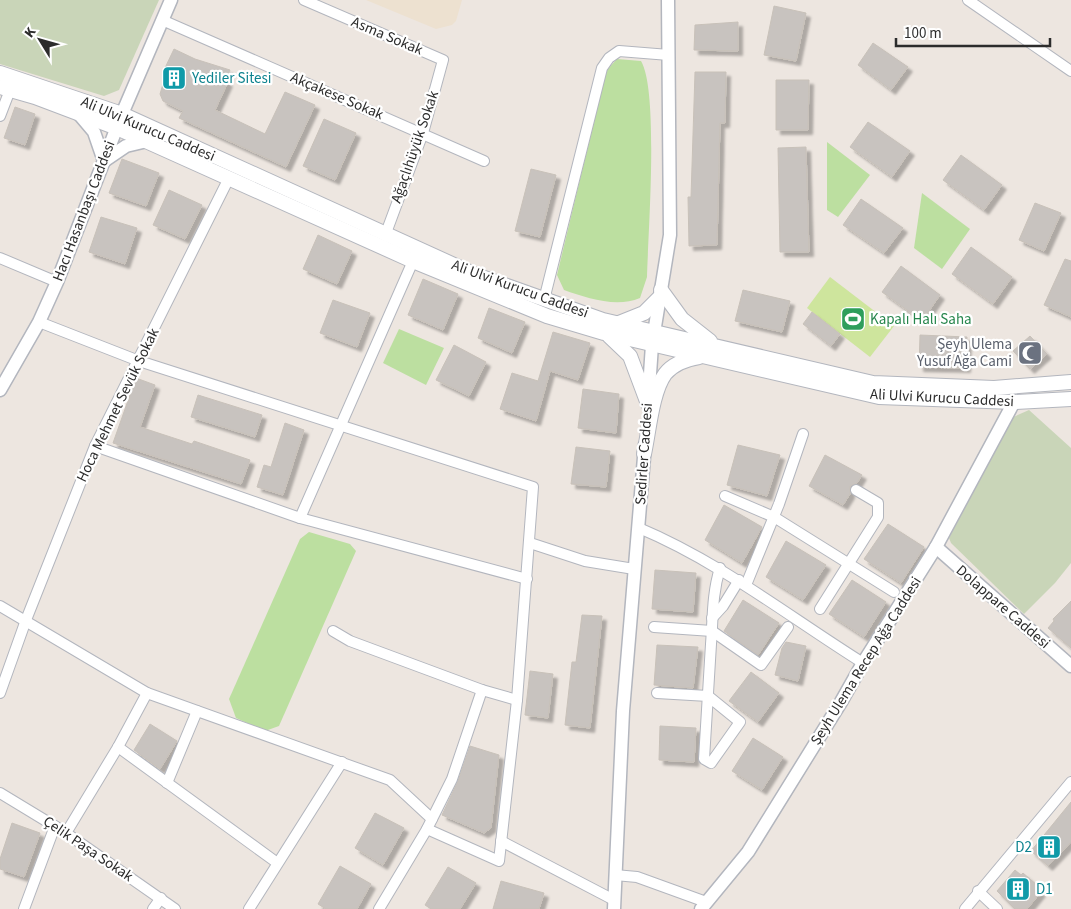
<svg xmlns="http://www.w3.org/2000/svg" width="1071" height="909" viewBox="0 0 1071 909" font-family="'Source Sans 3',sans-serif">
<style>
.education{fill:#ede1d0}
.green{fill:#bcdfa0}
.cemetery{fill:#c9d5b8}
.pitch{fill:#cee59d}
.building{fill:#c8c3bf;stroke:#c8c1b9;filter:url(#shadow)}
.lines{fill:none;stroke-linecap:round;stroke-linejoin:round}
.minor-casing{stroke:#b3b6be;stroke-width:12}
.tertiary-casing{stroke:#b3b6be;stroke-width:15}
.secondary-casing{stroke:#b3b6be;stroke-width:16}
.minor{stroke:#fff;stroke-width:10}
.tertiary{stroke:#fff;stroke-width:12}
.secondary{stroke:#fff;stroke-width:14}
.labels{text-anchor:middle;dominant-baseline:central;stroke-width:4.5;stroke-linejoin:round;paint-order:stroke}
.street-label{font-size:15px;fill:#2c2c2c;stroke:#fff}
.culture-label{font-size:15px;fill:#0d838f;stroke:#fff;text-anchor:start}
.leisure-label{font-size:15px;fill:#27864d;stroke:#fff;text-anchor:start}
.worship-label{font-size:15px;fill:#5b616d;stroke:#fff;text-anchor:end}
</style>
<defs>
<filter id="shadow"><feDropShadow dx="4.5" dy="4.5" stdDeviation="1" flood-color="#0004"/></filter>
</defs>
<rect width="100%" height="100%" fill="#ede6e0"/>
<polygon class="education" points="366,0 462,0 456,21 452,25 436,29"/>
<g class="green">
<path d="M617 59 641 61C659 91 648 235 647 277L640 298C616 308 587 298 564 290L557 275 606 71Z"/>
<polygon points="827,142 870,175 838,217 827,210"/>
<polygon points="922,193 970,229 942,269 914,248"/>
<polygon points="399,329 444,348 426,385 383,363"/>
<polygon points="309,532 350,544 356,551 279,726 265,731 236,718 229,699 300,539"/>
</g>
<g class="cemetery">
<polygon points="0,0 159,0 119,90 104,96 0,64"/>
<polygon points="1029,410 1071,448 1071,563 1055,583 1024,614 951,543 949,538 1011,418"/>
</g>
<polygon class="pitch" points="830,277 894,326 870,357 807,308"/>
<g class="building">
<polygon points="774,6 806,13 796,61 764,55"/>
<polygon points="738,22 738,51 694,50 695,25"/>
<polygon points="873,43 908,67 891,90 858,65"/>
<polygon points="174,49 195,59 230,70 225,81 228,82 215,110 265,134 285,92 315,105 286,167 179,118 183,111 163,101 160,94 167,71 164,70"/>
<polygon points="695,72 726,72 725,123 720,123 717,245 689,246 688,197 691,197"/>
<polygon points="776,80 809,80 808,130 776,130"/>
<polygon points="15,107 35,114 25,145 4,138"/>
<polygon points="324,119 356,133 335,180 303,166"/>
<polygon points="868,122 910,151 892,177 850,147"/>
<polygon points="806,147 809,252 780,252 778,148"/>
<polygon points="961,155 1002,185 984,210 943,180"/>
<polygon points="122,159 159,173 146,206 109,193"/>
<polygon points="531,169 556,175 540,237 515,231"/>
<polygon points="169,190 202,205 185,239 153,225"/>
<polygon points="861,199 903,228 884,253 843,225"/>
<polygon points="1035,203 1061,213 1044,251 1019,240"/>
<polygon points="101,217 137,228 125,264 89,252"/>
<polygon points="318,235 352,251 337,284 303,269"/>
<polygon points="971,247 1012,277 993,304 952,274"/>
<polygon points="1065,259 1071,261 1071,317 1044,305"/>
<polygon points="901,266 940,295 922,321 882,292"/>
<polygon points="423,279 458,294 443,330 408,315"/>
<polygon points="743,290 790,301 782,332 735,321"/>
<polygon points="333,300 370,313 357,347 320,333"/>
<polygon points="489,308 525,322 512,353 478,338"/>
<polygon points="812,312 840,334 831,346 803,324"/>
<polygon points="553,332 590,343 578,380 550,371 536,421 500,409 512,373 538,381"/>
<polygon points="920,335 967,337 966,368 919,367"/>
<polygon points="1030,336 1047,354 1030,369 1013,351"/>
<polygon points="454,345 486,362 469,396 436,380"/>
<polygon points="136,378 155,385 140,427 192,444 194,441 250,460 241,484 113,443"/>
<polygon points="583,389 619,394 616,433 578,428"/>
<polygon points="198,395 262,415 255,437 191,417"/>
<polygon points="285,423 304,430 283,495 257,487 264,465 271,467"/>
<polygon points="738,445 780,455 767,496 727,485"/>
<polygon points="576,447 610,451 606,487 571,484"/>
<polygon points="825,455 862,475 857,483 850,486 850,494 843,505 809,486"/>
<polygon points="724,505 762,527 742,563 705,540"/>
<polygon points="888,524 924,547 901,583 864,559"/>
<polygon points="786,541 826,565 803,600 766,577"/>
<polygon points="655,570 696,573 693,612 652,609"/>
<polygon points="852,580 886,602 864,637 829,614"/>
<polygon points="743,600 779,623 758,655 724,631"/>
<polygon points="1071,601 1071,648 1048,628 1054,621 1053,619"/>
<polygon points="582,615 602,616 590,728 565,725 572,662 576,662"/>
<polygon points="786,642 806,646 798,681 775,675 782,648"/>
<polygon points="657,645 698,647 693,688 654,685"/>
<polygon points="530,671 553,674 548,718 525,715"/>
<polygon points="751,672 779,693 758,722 729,701"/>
<polygon points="150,724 177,741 160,769 134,750"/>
<polygon points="660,726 696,728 694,762 659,760"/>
<polygon points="753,738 783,757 762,790 732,771"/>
<polygon points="470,746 499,755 491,828 484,833 442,815 458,781"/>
<polygon points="1071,802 1071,842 1048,866 1031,851"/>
<polygon points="375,813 404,828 383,865 355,848"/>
<polygon points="12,823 40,833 24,877 0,869 0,859"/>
<polygon points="340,866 371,884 357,909 326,909 318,904"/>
<polygon points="448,867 476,883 460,909 431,909 425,905"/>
<polygon points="1015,870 1021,875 1023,873 1037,885 1035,887 1041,892 1027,909 1015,909 997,891"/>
<polygon points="501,881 544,893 539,909 493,909"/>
</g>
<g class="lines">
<defs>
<g id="minor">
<polyline points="304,0 443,60 423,133 386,233"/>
<polyline points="968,0 1071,71"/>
<polyline points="162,20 484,161"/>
<polyline points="0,116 10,90"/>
<polyline points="0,258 57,282"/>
<polyline points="544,300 602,68 609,58 619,51 669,55"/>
<polyline points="39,322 139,361 533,487 517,700 499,861 427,829"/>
<polyline points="95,446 300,518 527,579"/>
<polyline points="725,496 774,517 894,592"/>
<polyline points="300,518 413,261"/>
<path d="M639 528C720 562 788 616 863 663"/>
<polyline points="530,543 585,561 634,569"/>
<polyline points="746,585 779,504 803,434"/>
<polyline points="0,606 147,693 390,780 432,819"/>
<polyline points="820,609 878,517 878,503 856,490"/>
<polyline points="712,618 723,606 739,580"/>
<polyline points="654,627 712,631 761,665 788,627"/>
<polyline points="333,631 350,641 482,690 517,700"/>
<polyline points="0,693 26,620 95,446 229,178"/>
<path d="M657 693 708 696 740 722 711 763 704 759C706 721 709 682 711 644 713 618 712 594 720 568"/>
<polyline points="118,747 276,862"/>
<polyline points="167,783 197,711"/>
<polyline points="0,793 66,833 175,909"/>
<polyline points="66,833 118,747 147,693"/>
<polyline points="501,841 614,900"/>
<polyline points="615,875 637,877 706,902"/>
<polyline points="978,891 997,909"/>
<polyline points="24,909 55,826"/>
<polyline points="153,909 161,898"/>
<polyline points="249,909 342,762"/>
<polyline points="379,909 427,829 452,779 482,690"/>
<polyline points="965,909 1071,782"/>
</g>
<g id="tertiary">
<polyline points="78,113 94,132 104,161 126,146 147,141"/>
<polyline points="0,390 39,322 57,282 122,114 171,0"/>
<polyline points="648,403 652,345 670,235 668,0"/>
<polyline points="936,547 1071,666"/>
<polyline points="614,909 623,711 645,445"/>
<polyline points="701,909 748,852 841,702 863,663 936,547 1014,402"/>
</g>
<g id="secondary">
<polyline points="0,73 122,114 476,275 603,320 873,383 994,388 1071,382"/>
<polyline points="0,87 35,97 117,128 413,261 547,316 604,333 879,397 1014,402 1071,399"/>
<polyline points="661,290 682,319 710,341"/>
<polyline points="619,323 644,313 660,297"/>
<polyline points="609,336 630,356 648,404"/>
<path d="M644 454C649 431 652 392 665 374 673 364 687 359 699 357"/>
</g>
</defs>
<use href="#minor" class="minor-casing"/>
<use href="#tertiary" class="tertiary-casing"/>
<use href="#secondary" class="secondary-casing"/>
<use href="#minor" class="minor"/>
<use href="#tertiary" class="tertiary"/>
<use href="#secondary" class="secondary"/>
</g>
<defs>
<symbol id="building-square" viewBox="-11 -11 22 22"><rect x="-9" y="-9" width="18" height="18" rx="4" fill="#0f9aa8" stroke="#fff"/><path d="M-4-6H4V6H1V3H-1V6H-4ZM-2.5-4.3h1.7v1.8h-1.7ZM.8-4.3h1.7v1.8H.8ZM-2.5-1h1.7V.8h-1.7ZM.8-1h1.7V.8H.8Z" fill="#fff"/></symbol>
<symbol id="stadium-square" viewBox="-11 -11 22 22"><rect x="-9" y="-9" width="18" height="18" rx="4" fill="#2e9e5b" stroke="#fff"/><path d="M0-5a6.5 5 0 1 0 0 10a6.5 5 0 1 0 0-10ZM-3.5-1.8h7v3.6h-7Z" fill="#fff"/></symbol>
<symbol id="mosque-square" viewBox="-11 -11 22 22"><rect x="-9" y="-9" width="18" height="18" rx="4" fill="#6b7280" stroke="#fff"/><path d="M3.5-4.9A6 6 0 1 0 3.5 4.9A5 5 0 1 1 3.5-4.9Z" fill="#fff"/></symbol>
</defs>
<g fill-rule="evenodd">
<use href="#building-square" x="160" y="64" width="28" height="28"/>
<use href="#stadium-square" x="839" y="305" width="28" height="28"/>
<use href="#mosque-square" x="1016" y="339" width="28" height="28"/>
<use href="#building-square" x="1035" y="833" width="28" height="28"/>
<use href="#building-square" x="1004" y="875" width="28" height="28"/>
</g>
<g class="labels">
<g class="street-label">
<text transform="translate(387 36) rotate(23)">Asma Sokak</text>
<text transform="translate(337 96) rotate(23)">Akçakese Sokak</text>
<text transform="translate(148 129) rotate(23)">Ali Ulvi Kurucu Caddesi</text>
<text transform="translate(415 147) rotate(-71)">Ağaçlıhüyük Sokak</text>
<text transform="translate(84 211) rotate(-69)">Hacı Hasanbaşı Caddesi</text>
<text transform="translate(520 289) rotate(20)">Ali Ulvi Kurucu Caddesi</text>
<text transform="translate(942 398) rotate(3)">Ali Ulvi Kurucu Caddesi</text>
<text transform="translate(118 405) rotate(-64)">Hoca Mehmet Sevük Sokak</text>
<text transform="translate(644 454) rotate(-86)">Sedirler Caddesi</text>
<text transform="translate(1003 607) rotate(41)">Dolappare Caddesi</text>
<text transform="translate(866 661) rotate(-58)">Şeyh Ulema Recep Ağa Caddesi</text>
<text transform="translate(88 849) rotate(34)">Çelik Paşa Sokak</text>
</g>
<g class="culture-label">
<text x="192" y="78">Yediler Sitesi</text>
<text x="1032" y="847" text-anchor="end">D2</text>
<text x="1036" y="889">D1</text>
</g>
<g class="leisure-label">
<text x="870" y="319">Kapalı Halı Saha</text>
</g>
<g class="worship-label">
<text x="1012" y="344">Şeyh Ulema<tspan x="1012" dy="17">Yusuf Ağa Cami</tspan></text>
</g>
</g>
<g transform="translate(40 40) rotate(307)" stroke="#ffffff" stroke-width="4" paint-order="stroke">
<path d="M0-4L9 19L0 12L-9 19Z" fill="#2c2c2c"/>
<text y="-8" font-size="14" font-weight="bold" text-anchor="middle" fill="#2c2c2c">K</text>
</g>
<path d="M896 38v8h154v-8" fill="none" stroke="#2c2c2c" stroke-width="2.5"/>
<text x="904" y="38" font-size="15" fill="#2c2c2c" stroke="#ffffff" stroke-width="4" paint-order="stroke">100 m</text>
</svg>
